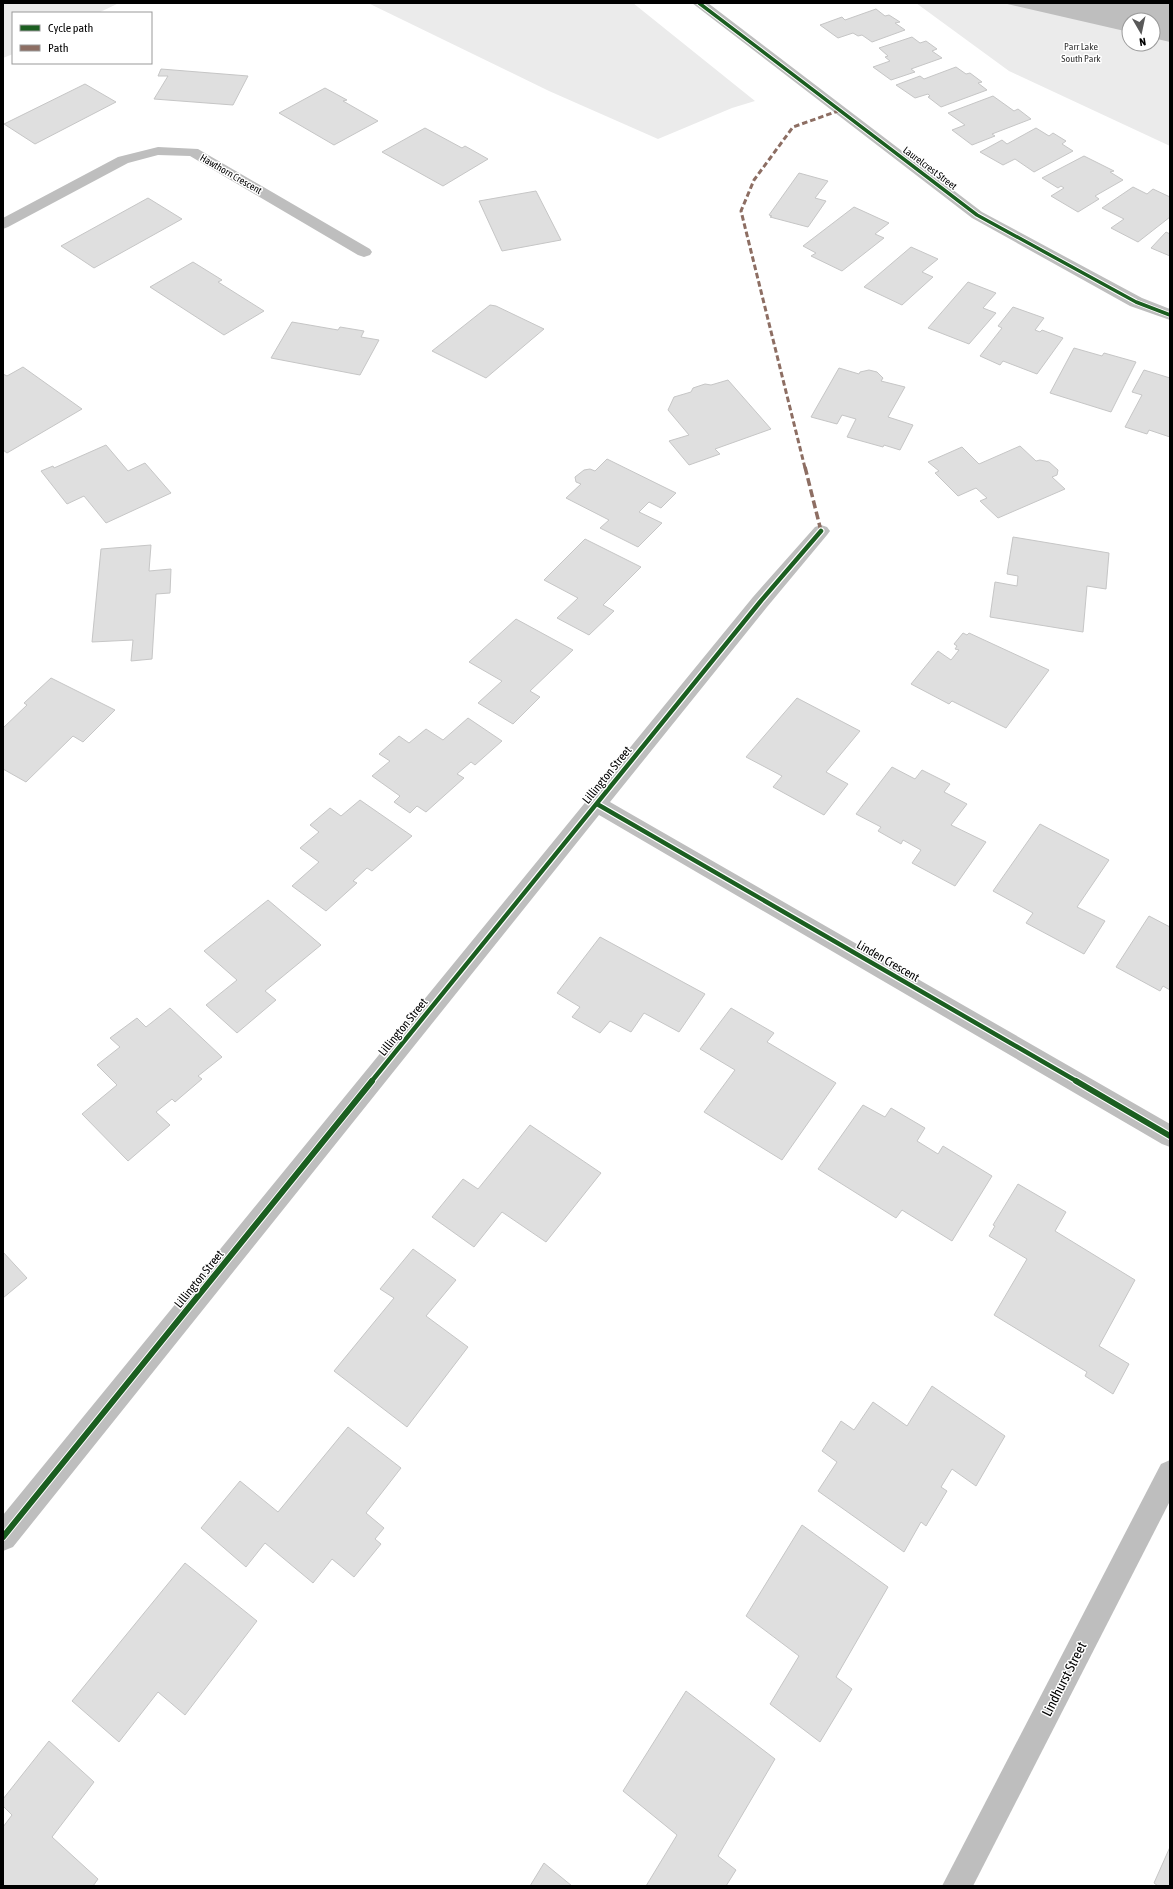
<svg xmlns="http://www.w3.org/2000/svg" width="1173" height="1889" viewBox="0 0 1173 1889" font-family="'Asap Condensed',sans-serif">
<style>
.green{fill:#ebebeb;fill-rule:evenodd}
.water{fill:#bebebe}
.building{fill:#dfdfdf;stroke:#c6c6c6}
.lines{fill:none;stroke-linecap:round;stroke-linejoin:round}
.minor{fill:#bebebe;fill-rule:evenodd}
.quiet-far1{stroke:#8d6e63;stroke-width:3;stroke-dasharray:5.5 3;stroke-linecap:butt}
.quiet{stroke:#8d6e63;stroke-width:3.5;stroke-dasharray:8 3.5;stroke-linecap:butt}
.cycleway-far2-casing{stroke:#fff;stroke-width:5.5}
.cycleway-far1-casing{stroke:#fff;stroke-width:7}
.cycleway-casing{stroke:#fff;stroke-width:8}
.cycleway-far2{stroke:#1b5e20;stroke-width:3.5}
.cycleway-far1{stroke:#1b5e20;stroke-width:4.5}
.cycleway{stroke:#1b5e20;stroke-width:6}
.labels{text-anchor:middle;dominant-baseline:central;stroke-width:3;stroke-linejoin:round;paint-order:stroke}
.far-park-label{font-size:10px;fill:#323232;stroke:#fff}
.far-street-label{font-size:10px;fill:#000;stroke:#fff}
.street-label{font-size:12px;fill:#000;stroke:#fff}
.near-street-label{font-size:14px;fill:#000;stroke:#fff}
</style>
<rect width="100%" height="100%" fill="#fff"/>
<g class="green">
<polygon points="3,3 119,3 98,13 13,13 13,54 3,58"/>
<polygon points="368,3 633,3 755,101 732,108 658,139 549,91"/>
<path d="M916 3H1170V146L1009 71ZM1129 20H1153V44H1129Z"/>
</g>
<polygon class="water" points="1003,3 1170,3 1170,42 1153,38 1153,20 1129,20 1129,32"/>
<g class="building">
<polygon points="876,9 885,16 889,15 900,22 895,23 905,30 872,42 862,35 858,36 853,33 838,38 820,25 842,17 845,20"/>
<polygon points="912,37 920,43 926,41 937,49 932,51 942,58 911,69 915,72 891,80 873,67 890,61 885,57 888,56 879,48"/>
<polygon points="956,67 966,74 970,73 982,82 978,83 987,90 941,107 928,97 930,96 928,94 915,98 896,85 920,76 924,79"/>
<polygon points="161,69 248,76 233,105 154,99 168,76 158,76"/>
<polygon points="85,84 116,102 35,144 4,124"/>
<polygon points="325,88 347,100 343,101 378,121 334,145 279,113"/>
<polygon points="993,96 1014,111 1018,109 1031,119 992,134 995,136 972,145 952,130 965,125 948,113"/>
<polygon points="425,128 462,148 465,146 488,159 443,186 382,152"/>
<polygon points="1036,128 1049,136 1053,133 1066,141 1062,144 1073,151 1034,172 1015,159 1003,165 980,152 1002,140 1007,144"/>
<polygon points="1084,156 1114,171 1110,172 1123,180 1095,196 1099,199 1078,212 1051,196 1064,188 1061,186 1058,188 1042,178"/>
<polygon points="799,173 828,181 815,198 826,201 808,227 770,217 772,216 769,215"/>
<polygon points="1133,187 1147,194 1153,189 1170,197 1170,217 1138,242 1111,228 1124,219 1102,208"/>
<polygon points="536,191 561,240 502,251 479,201"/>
<polygon points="148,198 182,219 94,268 61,246"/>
<polygon points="854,207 889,223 875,234 884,238 842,271 811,256 816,253 803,246"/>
<polygon points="1166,232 1170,234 1170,256 1151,248"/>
<polygon points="911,247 938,259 922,272 933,277 902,305 864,287"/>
<polygon points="193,262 222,280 218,282 264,311 224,335 150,287"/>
<polygon points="968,282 996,293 983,308 996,313 969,344 928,328"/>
<polygon points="490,305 496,306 544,329 486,378 432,351"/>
<polygon points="1013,307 1044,318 1035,330 1040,332 1042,330 1063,338 1037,374 1003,361 1000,365 980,356 1002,328 998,326"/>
<polygon points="292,322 338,330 340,327 364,331 361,337 379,340 360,375 271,358"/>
<polygon points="1074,348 1102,356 1104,353 1136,362 1111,412 1050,393"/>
<polygon points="23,367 82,409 7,453 3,450 3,374 7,376"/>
<polygon points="839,368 859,374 860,372 869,370 877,372 883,378 881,381 905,387 888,417 913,425 900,450 884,445 883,447 847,437 856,419 842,415 837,424 811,417"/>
<polygon points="1144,370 1170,378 1170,437 1149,430 1147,434 1125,427 1142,395 1132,392"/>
<polygon points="728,380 771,429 715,449 720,454 689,465 669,441 689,435 668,410 674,397 691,392 693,388 705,384 711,385"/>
<polygon points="106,445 128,471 145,463 171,493 106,523 84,496 67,504 41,471 53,466 54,468"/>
<polygon points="1020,446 1036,461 1040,460 1049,462 1058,470 1057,475 1052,477 1065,489 998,518 980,501 987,498 976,488 958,496 935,473 939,471 928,462 962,447 979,464"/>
<polygon points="607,459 676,493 661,508 649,502 639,512 662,523 638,547 600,528 609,520 566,498 581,484 576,482 575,477 584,470 590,469 595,471"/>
<polygon points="1013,537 1109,553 1106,589 1087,586 1083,632 990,617 995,582 1017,586 1018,576 1007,574"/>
<polygon points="585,539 641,567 603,605 614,611 589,635 557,618 578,598 544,580"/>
<polygon points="151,545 149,571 171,569 170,593 156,594 152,659 131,661 133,640 92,642 101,549"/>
<polygon points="516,619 573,650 530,691 540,697 513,724 478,703 502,681 469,662"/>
<polygon points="963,633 967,635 969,633 1049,670 1006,728 952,701 949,704 911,684 938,651 951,660 959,650 955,649 957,646 954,644"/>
<polygon points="51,678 115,710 83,742 73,736 26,782 3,769 3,728 27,705 24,703"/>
<polygon points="797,698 860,731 826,772 848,784 824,815 773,787 782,776 746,757"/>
<polygon points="468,718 502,741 475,765 471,762 457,774 464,778 426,812 417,806 410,813 394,802 400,796 372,776 390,761 379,754 399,736 409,743 426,729 443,740"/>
<polygon points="892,767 915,779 922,770 950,784 944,792 967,804 951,825 986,842 955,886 912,863 921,850 903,840 901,844 878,831 881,827 856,814"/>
<polygon points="360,800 412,836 372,871 367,868 353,881 357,883 326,911 292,886 319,862 300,848 319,832 310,825 330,808 341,816"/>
<polygon points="1040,824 1109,860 1077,907 1105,921 1084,954 1026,923 1033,913 993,891"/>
<polygon points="268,900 321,945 265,991 276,1000 237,1033 206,1005 237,980 204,951"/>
<polygon points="1149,916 1170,927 1170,990 1163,986 1160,991 1116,967"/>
<polygon points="600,937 705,994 679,1032 644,1013 631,1032 610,1021 600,1033 572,1017 580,1007 557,993"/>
<polygon points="170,1008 222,1057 198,1076 202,1079 175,1102 172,1099 156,1112 170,1125 128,1161 82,1114 117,1085 97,1065 120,1047 110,1038 137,1018 146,1027"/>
<polygon points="731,1008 774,1033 767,1042 836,1083 782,1160 704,1112 735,1070 700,1049"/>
<polygon points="863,1105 885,1117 891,1108 925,1128 917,1141 938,1154 943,1146 992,1176 952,1241 902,1210 896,1218 818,1169"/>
<polygon points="530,1125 601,1173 546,1242 502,1212 474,1247 432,1217 463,1179 478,1189"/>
<polygon points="1018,1184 1066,1212 1055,1231 1135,1280 1099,1346 1129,1364 1113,1394 1085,1376 1087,1372 994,1315 1027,1259 989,1236 995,1226 993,1225"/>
<polygon points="413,1249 456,1280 426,1316 468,1347 407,1427 334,1371 394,1298 380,1289"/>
<polygon points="3,1252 27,1278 3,1298"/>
<polygon points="932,1386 1005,1436 976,1486 952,1469 941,1487 947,1491 926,1526 921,1522 904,1552 818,1491 837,1462 822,1451 841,1421 854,1430 873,1402 907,1426"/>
<polygon points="348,1427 401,1468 366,1513 384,1528 375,1539 381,1544 354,1577 332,1559 313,1583 265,1543 246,1567 201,1528 240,1481 278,1512"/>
<polygon points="802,1525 888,1587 836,1677 852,1689 820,1742 770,1704 799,1656 746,1616"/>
<polygon points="185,1563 257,1621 185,1715 158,1692 119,1742 72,1701"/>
<polygon points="686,1691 775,1759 718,1856 736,1870 726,1886 646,1886 677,1835 623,1791"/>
<polygon points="49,1741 94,1782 52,1837 98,1879 93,1886 3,1886 3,1827 12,1815 3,1806 3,1799"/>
<polygon points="1170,1847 1170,1886 1158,1886 1154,1883"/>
<polygon points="544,1863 572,1886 530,1886"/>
</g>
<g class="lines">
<g class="minor">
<polygon points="692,3 708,3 982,212 1142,298 1170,309 1170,320 1130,306 972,218"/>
<polygon points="158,147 198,149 370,249 372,252 370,255 364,257 358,255 190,156 158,155 128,163 8,227 3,229 3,218 118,157"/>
<polygon points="821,525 827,527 830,531 827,535 767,607 610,802 1170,1124 1170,1147 1162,1144 599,815 13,1547 3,1551 3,1515 753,597 815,527"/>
<polygon points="1170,1460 1170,1501 973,1886 942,1886 1161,1464"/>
</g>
<polyline class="quiet-far1" points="805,468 741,211 754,180 793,127 838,111"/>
<polyline class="quiet" points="805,467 821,531"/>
<defs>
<polyline id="cycleway-far2" points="699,3 977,215 1136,302 1170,315"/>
<g id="cycleway-far1">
<polyline points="597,804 1078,1082"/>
<polyline points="371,1082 760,602 821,531"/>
</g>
<g id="cycleway">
<polyline points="1076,1081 1170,1136"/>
<polyline points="3,1537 372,1081"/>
</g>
</defs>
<use href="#cycleway-far2" class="cycleway-far2-casing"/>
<use href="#cycleway-far1" class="cycleway-far1-casing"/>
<use href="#cycleway" class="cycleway-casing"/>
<use href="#cycleway-far2" class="cycleway-far2"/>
<use href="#cycleway-far1" class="cycleway-far1"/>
<use href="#cycleway" class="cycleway"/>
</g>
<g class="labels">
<g class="far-park-label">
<text x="1081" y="46">Parr Lake<tspan x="1081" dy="12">South Park</tspan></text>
</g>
<g class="far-street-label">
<text transform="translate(930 168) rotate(37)">Laurelcrest Street</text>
<text transform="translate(231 174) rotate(30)">Hawthorn Crescent</text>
</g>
<g class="street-label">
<text transform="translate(607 775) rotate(-51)">Lillington Street</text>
<text transform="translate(888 961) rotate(30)">Linden Crescent</text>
<text transform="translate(403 1027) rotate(-51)">Lillington Street</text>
<text transform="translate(199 1279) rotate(-51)">Lillington Street</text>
</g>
<g class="near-street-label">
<text transform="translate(1064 1679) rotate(-63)">Lindhurst Street</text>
</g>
</g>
<rect width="1173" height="1889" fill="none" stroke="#000000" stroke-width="8"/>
<rect x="12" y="12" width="140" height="52" fill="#ffffff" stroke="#999999"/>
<rect x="20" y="25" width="20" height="6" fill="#1b5e20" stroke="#999999"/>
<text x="48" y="32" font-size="12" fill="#000000">Cycle path</text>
<rect x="20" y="45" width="20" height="6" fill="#8d6e63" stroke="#999999"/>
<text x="48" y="52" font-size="12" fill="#000000">Path</text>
<g transform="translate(1141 32) rotate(171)"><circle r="19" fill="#ffffff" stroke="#999999"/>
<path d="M0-3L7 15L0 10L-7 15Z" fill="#595959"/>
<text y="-6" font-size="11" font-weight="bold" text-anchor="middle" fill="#000000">N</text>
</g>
</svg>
